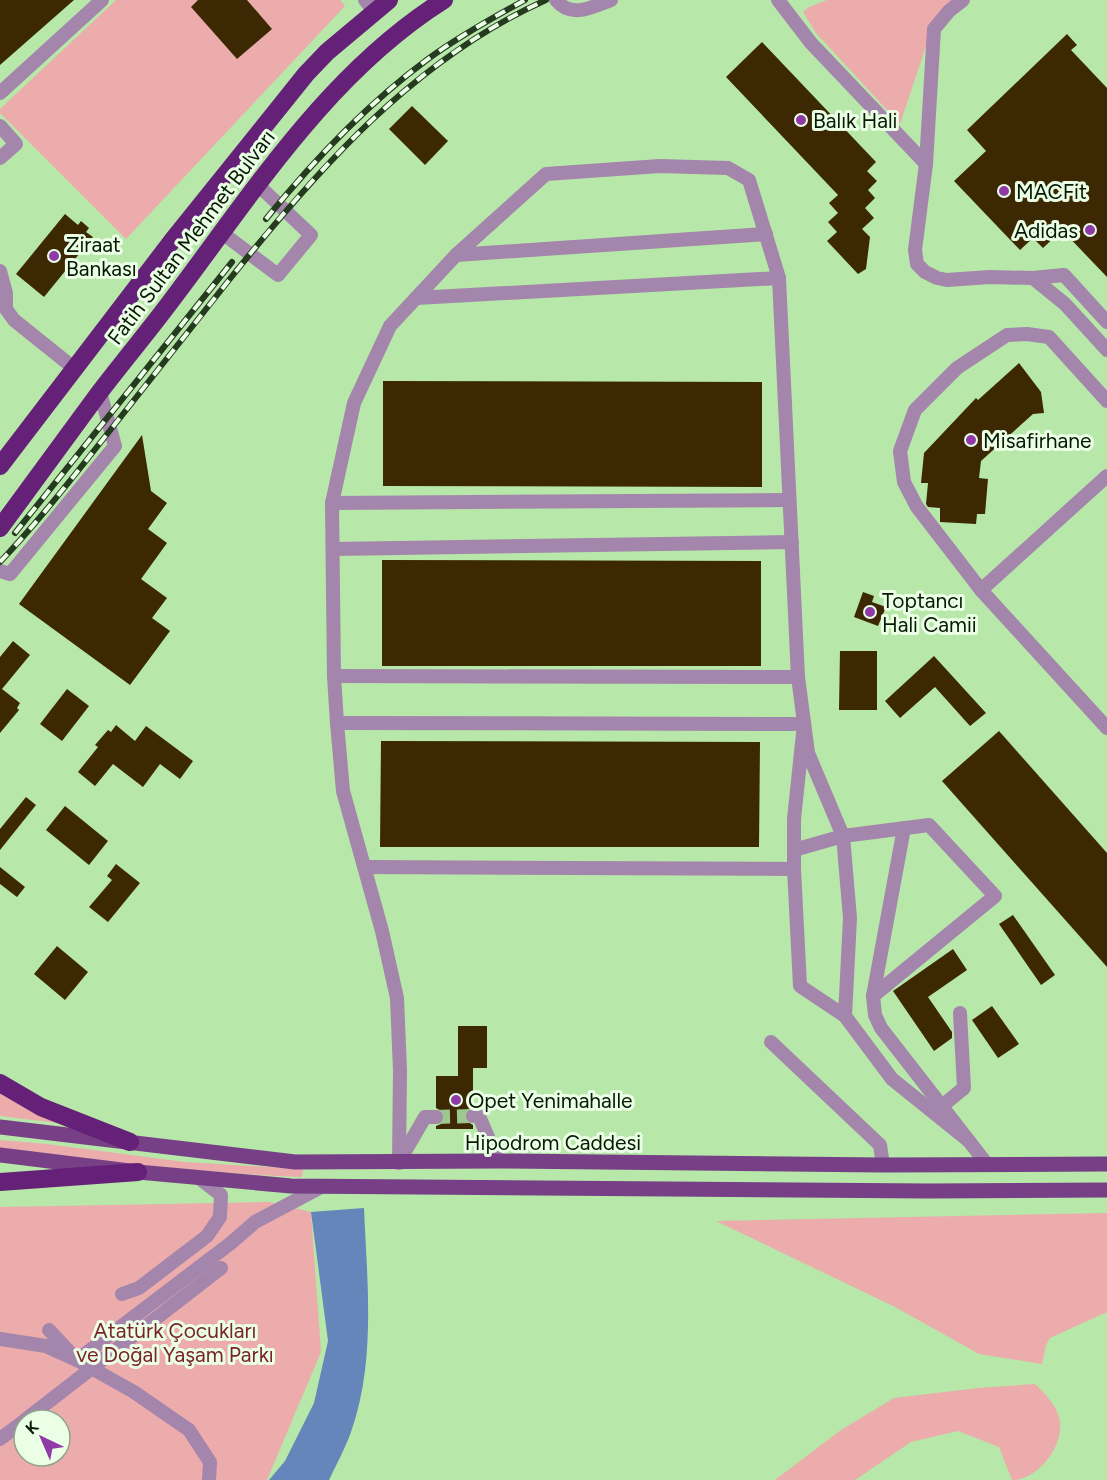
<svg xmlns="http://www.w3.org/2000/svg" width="1107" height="1480" viewBox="0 0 1107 1480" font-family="Figtree,sans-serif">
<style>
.green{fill:#edacac;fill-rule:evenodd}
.water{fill:#6486ba}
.building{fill:#3c2904}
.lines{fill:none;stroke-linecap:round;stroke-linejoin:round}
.minor-tunnel{stroke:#9dc890;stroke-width:14;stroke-dasharray:14 7;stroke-linecap:butt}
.minor{stroke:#a485ac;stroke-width:14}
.major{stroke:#763f86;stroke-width:15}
.highway{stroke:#652177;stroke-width:18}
.rail-casing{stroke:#253b1f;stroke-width:6}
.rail{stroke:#ebffe6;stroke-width:4;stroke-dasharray:11;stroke-linecap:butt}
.poi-dot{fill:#903aa7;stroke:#ebffe6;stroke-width:2}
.labels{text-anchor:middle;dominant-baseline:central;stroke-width:6;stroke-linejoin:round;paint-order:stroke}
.poi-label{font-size:21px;fill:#071803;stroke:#ebffe6;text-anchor:start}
.street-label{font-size:21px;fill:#071803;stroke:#ebffe6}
.park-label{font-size:21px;fill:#79242d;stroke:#ebffe6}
</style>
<rect width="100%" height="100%" fill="#b7e7a9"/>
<g class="green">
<polygon points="116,0 340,0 345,6 126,239 0,113 0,109"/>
<polygon points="827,0 953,0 934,22 900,124 816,33 803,12 809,7"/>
<polygon points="0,1093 57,1123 0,1116"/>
<path d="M0 1140 47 1144 185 1162 303 1169 302 1177C201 1173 100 1161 0 1148Z"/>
<path d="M270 1202 311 1212 321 1352 267 1480H0V1207ZM24 1420H60V1456H24Z"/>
<polygon points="1107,1213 1107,1312 1050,1338 1046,1345 1042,1364 979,1354 895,1307 716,1221"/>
<path d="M1035 1384C1046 1394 1058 1407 1060 1422 1063 1448 1037 1480 1012 1480L999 1447 958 1431 911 1442 855 1480H775L841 1430 894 1398 978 1388Z"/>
</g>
<path class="water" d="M364 1208C367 1281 376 1359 352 1429 346 1447 337 1463 329 1480H269L285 1461 314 1403 328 1341 311 1212Z"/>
<g class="building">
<polygon points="0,0 74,0 0,65"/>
<polygon points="198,0 247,0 272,29 237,59 191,7"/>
<polygon points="1067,34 1077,45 1071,50 1107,88 1107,277 1062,230 1043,248 1033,238 1020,250 954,181 986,151 967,130"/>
<polygon points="762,42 876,162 867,171 877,181 868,190 875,198 865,208 874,218 862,229 870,237 866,269 858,274 827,241 837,232 828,222 838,213 829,203 838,195 726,77"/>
<polygon points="412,106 448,141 425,165 389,129"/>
<polygon points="65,214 78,225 81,221 89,228 86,232 93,237 44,297 16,274"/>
<polygon points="1019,363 1041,392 1044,413 1033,414 981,461 979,478 988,479 985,514 977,514 976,524 940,522 940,508 928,507 926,504 928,483 921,483 924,453 976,398 978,400"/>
<polygon points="383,381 762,382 762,487 383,486"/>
<polygon points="142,435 151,491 167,503 148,529 167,543 141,579 167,598 152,618 170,631 130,685 19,604"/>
<polygon points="382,560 761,561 761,666 382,666"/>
<polygon points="863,592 874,596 872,602 886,607 878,626 854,617"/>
<polygon points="13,641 30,655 2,689 20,703 17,708 19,710 0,733 0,657"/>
<polygon points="840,651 877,651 877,710 839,710"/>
<polygon points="934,656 986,713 970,726 935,687 900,718 885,701"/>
<polygon points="67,689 89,706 62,741 40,724"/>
<polygon points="116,725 135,741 146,726 193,761 180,779 160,764 143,787 113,764 95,786 78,772 98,747 95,745 108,730 111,732"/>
<polygon points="999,731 1107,853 1107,967 942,781"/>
<polygon points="381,741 760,742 759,847 380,847"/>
<polygon points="26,797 36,805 0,850 0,829"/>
<polygon points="65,806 108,841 89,865 46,830"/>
<polygon points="116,864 140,883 108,922 89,907 112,880 107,876"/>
<polygon points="0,867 25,887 17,897 0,884"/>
<polygon points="1013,915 1055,975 1041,985 999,924"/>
<polygon points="57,946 88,972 65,1000 34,974"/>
<polygon points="953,949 967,970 928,997 952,1032 952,1038 934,1051 893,991"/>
<polygon points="992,1006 1019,1044 998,1058 972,1020"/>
<polygon points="458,1026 487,1026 487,1068 473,1068 473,1107 468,1109 464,1115 466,1121 473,1125 473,1129 436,1129 436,1126 441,1124 445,1118 443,1112 436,1108 436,1076 458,1076"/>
</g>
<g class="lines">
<polyline class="minor-tunnel" points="436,1117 473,1116"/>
<g class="minor">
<polyline points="365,0 374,11"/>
<path d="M556 0C571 19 593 7 611 0"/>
<polyline points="778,0 811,43 926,164"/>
<polyline points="963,0 949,11 934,29 926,164 915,250 917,264 925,272 937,278 947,280 990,277 1033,278 1065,304 1107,350"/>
<polyline points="0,93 102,0"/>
<polyline points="0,126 16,144 0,158"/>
<polyline points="221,232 278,275 311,235 258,185"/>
<polyline points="456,255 766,234"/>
<polyline points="0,271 6,293 6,309 14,320 75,369"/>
<polyline points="1033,278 1064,275 1107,322"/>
<polyline points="416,298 779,278"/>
<polyline points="1107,401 1049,337 1027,334 1007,335 957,368 915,410 900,451 904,482 917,507 981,590 1107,728"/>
<polyline points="332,503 789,500"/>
<polyline points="333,549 792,542"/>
<polyline points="0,571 10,574 115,446 100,392"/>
<polyline points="981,590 1107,476"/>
<polyline points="334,676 798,677"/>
<polyline points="337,723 804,724 794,819 794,869 800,986 845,1016"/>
<polyline points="904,828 873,996 875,1015 881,1028 986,1163"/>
<polyline points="794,850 843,836 929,825 995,896 873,996"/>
<polyline points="365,867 794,869"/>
<polyline points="771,1042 880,1145 883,1165"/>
<polyline points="942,1106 964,1088 960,1013"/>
<polyline points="473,1116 479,1116 498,1161"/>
<polyline points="400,1160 425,1117 436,1117"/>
<polyline points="399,1163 400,1070 397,998 382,931 343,791 337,723 334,676 332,503 354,403 390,326 456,255 546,174 660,166 728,168 749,180 779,278 798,677 808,753 843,836 850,918 845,1016 892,1079 969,1141"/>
<polyline points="122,1294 139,1288 207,1236 220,1217 221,1195 199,1178"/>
<polyline points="49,1330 77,1360 231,1243 255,1222 321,1187"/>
<polyline points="0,1339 46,1346 77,1360 134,1392 189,1430 210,1462 209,1480"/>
<polyline points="25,1420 221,1268"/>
<polyline points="0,1439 24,1421"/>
</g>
<g class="major">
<polyline points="0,1127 295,1162 498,1161 883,1165 1107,1164"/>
<polyline points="0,1155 138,1172 291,1186 929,1191 1107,1190"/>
</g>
<g class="highway">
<polyline points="0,466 172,241 306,74 327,52 389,0"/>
<path d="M0 528C33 483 66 438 99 393 125 359 152 327 177 293 256 188 331 71 444 0"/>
<polyline points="0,1083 41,1107 130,1142"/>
<polyline points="0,1182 138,1172"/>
</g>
<defs>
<g id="rail">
<path d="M266 219C313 161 367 104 428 59 458 37 492 18 525 0"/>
<polyline points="15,533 232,262"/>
<path d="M0 562C39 521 73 477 108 433 148 382 189 331 229 280 317 170 414 59 546 0"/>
</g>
</defs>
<use href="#rail" class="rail-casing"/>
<use href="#rail" class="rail"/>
</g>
<g class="poi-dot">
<circle cx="801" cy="120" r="6"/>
<circle cx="1004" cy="191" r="6"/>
<circle cx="1090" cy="230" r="6"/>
<circle cx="54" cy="256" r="6"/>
<circle cx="971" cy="440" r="6"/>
<circle cx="870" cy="612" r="6"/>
<circle cx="456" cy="1100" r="6"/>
</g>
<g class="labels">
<g class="poi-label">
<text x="813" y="120">Balık Hali</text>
<text x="1016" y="191">MACFit</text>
<text x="1078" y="230" text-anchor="end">Adidas</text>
<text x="66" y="244">Ziraat<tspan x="66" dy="24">Bankası</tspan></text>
<text x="983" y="440">Misafirhane</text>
<text x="882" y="600">Toptancı<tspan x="882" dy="24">Hali Camii</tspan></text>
<text x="468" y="1100">Opet Yenimahalle</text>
</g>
<g class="street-label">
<text transform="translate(191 237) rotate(-53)">Fatih Sultan Mehmet Bulvarı</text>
<text x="553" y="1142">Hipodrom Caddesi</text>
</g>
<g class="park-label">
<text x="175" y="1330">Atatürk Çocukları<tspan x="175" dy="24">ve Doğal Yaşam Parkı</tspan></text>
</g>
</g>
<g transform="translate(42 1438) rotate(316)"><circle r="28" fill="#ebffe6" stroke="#90a38b" stroke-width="1.5"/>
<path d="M0-4.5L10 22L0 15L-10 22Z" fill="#903aa7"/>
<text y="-9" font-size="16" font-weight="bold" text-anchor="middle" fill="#071803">K</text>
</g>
</svg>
